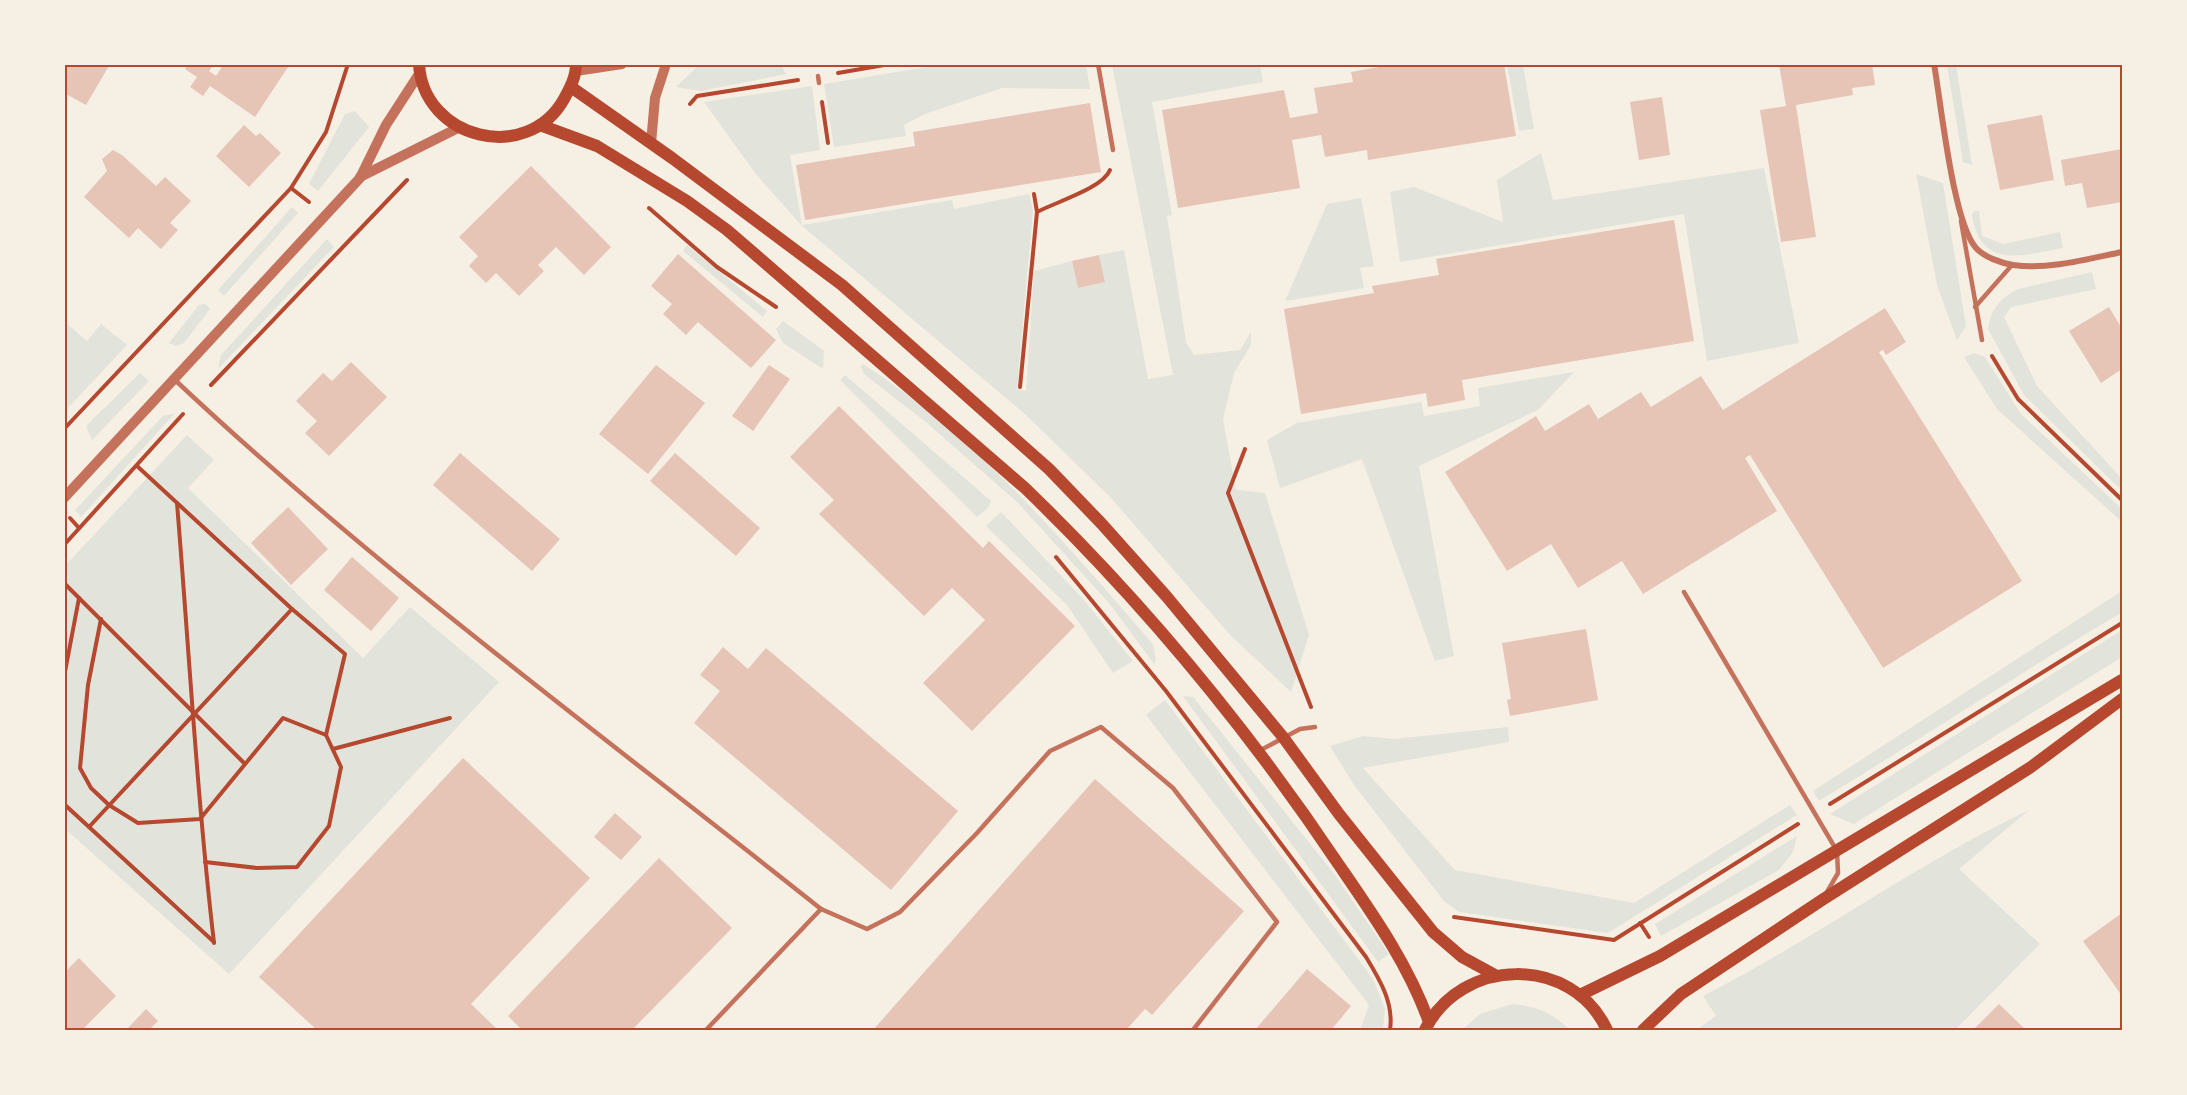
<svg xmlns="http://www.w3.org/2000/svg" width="2187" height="1095" viewBox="0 0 2187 1095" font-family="'IBM Plex Sans',sans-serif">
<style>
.green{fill:#e2e4dc}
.building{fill:#e6c5b7}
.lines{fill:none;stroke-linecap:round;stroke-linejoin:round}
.path{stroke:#b5482f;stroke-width:4}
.service{stroke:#c5725c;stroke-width:4.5}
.minor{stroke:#c5725c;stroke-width:6}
.tertiary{stroke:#c5725c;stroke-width:10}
.secondary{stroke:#b5482f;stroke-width:12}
.neatline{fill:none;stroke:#b5482f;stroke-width:2}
</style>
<rect width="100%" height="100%" fill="#f6efe4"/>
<g class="green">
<polygon points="700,64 781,65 786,74 701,91 676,87"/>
<polygon points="1086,64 1090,89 1002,88 925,114 904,125 906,136 834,147 824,84 939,65"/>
<polygon points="1112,65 1260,65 1263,82 1152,102 1172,215 1167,216 1186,342 1194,355 1240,350 1251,332 1251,345 1234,373 1223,419 1236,490 1265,493 1309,635 1291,692 1231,636 1111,498 1026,415 801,225 755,173 704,102 812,86 820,150 790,155 802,225 952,200 954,209 1029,194 1033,210 1017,389 1026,391 1034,271 1072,261 1078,288 1105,282 1099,255 1124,250 1148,379 1173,375"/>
<polygon points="1507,65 1523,65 1534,129 1519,131"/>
<polygon points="1947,65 1956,65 1972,165 1963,162"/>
<polygon points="355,111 369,127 318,191 309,184 345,114"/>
<polygon points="1541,153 1553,200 1764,168 1799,343 1707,361 1684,214 1400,262 1390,192 1414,187 1503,222 1497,180"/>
<polygon points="1916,174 1943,183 1966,326 1957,340 1937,285"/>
<polygon points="1361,198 1374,266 1360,268 1364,288 1285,301 1327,204"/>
<polygon points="292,207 298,213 224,296 218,290"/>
<path d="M1974 211H1979L1982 236 2003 244 2060 232 2063 248C2022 255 1981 271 1972 215Z"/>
<polygon points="327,239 334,247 218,369 221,355"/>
<polygon points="687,245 767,311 763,317 683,251"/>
<path d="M2092 272 2096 289 2011 307 2004 317 2037 386 2122 479V491L2024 395 1988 329C1991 309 2000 298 2018 289Z"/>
<polygon points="205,304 210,309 184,343 176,346 169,343 199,305"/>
<polygon points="783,321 824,351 823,369 783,343 776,329"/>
<polygon points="65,322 87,341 101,324 127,345 65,411"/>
<polygon points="1974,353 1985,357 2021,414 2122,509 2122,522 1997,409 1964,357"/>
<path d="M863 364C977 437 1065 543 1153 644L1156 660 1154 664 1109 603 1018 503 927 423 864 374 861 367Z"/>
<polygon points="1574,372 1538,410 1419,466 1454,656 1435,661 1362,459 1280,488 1267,440 1297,423 1421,402 1424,416 1480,406 1478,388"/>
<polygon points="140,373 149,381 92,440 86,426"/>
<polygon points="845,375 991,501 988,508 977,517 840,380"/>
<polygon points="175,413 81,517 75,510 163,416"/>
<polygon points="187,435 214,460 188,488 363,658 410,607 499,682 229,974 65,829 64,567"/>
<polygon points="1001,512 1084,600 1133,661 1113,673 1067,605 986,526"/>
<path d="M2122 591V612C2020 673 1921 739 1819 801L1813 791Z"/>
<polygon points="2122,630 2122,657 1854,824 1830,814"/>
<polygon points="1183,696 1193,697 1335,875 1389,954 1378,962"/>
<polygon points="1165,700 1373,979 1385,1009 1383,1030 1360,1030 1369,1005 1146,715"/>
<polygon points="1508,727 1509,742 1363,768 1455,870 1634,903 1790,805 1797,815 1608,933 1459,912 1444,901 1354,785 1330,746 1363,736 1394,739"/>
<path d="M2029 810 1959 869 2040 944 1955 1030H1696L1716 1016 1703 996C1815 939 1916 864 2029 810Z"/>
<polygon points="1797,836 1793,852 1779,870 1661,936 1655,924"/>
<path d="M1512 1004C1536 1006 1553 1013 1570 1030H1462L1480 1014Z"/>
</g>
<g class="building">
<polygon points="64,64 110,64 86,105 64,93"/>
<polygon points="188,64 214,64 209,71 216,76 224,64 290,64 255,117 210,86 203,96 190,87 197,77 185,69"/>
<polygon points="1396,64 1504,64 1516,136 1368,160 1367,150 1325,157 1321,135 1292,140 1300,188 1178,208 1162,110 1284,90 1290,118 1318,113 1314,88 1353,82 1351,72"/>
<polygon points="1779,64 1872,64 1875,85 1852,88 1853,95 1796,105 1816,237 1781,242 1760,110 1786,106"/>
<polygon points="1662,97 1670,155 1639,160 1630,102"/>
<polygon points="1090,103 1101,172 805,220 796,165 915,146 913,132"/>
<polygon points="2042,115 2054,180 2000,190 1987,125"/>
<polygon points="244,125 256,136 260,133 281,153 249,187 216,156"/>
<polygon points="2122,149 2122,202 2087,208 2082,183 2065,186 2061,160"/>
<polygon points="113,150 122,155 156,186 165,177 191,201 170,223 178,230 161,249 138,228 129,238 84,197 107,171 102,159"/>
<polygon points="531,166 611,247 584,275 556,247 538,265 544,271 519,296 496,273 486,283 469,266 478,256 459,237"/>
<polygon points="1674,220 1694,341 1462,380 1465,400 1428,407 1426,393 1301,414 1284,309 1374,293 1372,286 1439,275 1436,259"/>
<polygon points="678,254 776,340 751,368 698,322 686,335 663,314 672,304 651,286"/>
<polygon points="1099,255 1105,282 1078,288 1072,261"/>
<polygon points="2109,307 2122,329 2122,369 2101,383 2069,331"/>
<polygon points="1885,308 1906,342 1886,355 1883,350 1879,352 2022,581 1883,668 1750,455 1745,458 1777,511 1643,594 1622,561 1578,588 1551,544 1507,571 1445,472 1536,416 1545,431 1589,404 1598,419 1641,392 1651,407 1701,376 1723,410"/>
<polygon points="351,362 387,397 329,456 305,433 317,421 296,401 323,373 332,381"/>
<polygon points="656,365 705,403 648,474 599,434"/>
<polygon points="769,365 790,379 753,431 732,416"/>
<polygon points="839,406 983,548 989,541 1075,626 972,731 923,683 985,620 952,588 924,616 819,514 834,500 790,457"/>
<polygon points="460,453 560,539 532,571 433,485"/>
<polygon points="675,453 760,528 736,556 650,481"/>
<polygon points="288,507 328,549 291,585 251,543"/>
<polygon points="352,557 399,598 371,631 324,590"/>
<polygon points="1586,629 1598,700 1510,716 1507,700 1511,699 1502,643"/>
<polygon points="723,647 748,669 766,648 958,811 891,890 694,723 720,691 700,675"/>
<polygon points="463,758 590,878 471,1004 498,1030 317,1030 259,977"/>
<polygon points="1095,779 1244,911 1152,1015 1145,1009 1126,1030 873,1030"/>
<polygon points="615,813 642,837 621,860 594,837"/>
<polygon points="659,858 732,928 632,1030 522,1030 508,1016"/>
<polygon points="2122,913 2122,996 2083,941"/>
<polygon points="79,958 116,996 82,1030 64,1030 64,973"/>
<polygon points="1307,969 1351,1006 1331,1030 1255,1030"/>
<polygon points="1999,1004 2026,1030 1973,1030"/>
<polygon points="146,1009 158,1021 149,1030 126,1030"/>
</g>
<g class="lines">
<g class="path">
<polyline points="838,73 890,64"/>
<polyline points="822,102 828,143"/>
<polyline points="690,104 697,96 798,80"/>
<polyline points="291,188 309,202"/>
<polyline points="649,208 717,267 776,307"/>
<path d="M1037 212C1056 202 1103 188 1110 170"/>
<polyline points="1992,356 2018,399 2122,500"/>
<polyline points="211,385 407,180"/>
<polyline points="1020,387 1037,212 1034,194"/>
<polyline points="64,429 291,188 326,132 348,64"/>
<polyline points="1245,449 1228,493 1311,707"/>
<polyline points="137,466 292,609 345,654 326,735"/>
<path d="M177 503C189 650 197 797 214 943"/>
<polyline points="70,518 79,528"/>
<polyline points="64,545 183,414"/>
<path d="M1056 557 1166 691 1366 957C1380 980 1394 1003 1390 1030"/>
<polyline points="64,583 244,763"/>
<polyline points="101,619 88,685 80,768 91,788 109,805 138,823 200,819 283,718 326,735 341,767 329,826 297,867 257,868 205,862"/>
<polyline points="64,677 79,598"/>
<polyline points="333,749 450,718"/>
<polyline points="64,804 214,942"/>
<polyline points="1830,804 2122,623"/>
<polyline points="89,827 292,609"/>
<polyline points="1454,917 1614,940 1798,824"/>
<polyline points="1640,923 1649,937"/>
</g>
<g class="service">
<polyline points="1098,64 1113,150"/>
<polyline points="818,76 819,83"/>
<polyline points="1961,221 1982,340"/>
<polyline points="1975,307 2012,265"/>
<path d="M175 380C377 570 604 736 821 909L867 929 900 912 977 833 1050 751 1101 727 1173 788 1277 922 1193 1030"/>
<polyline points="1684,592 1837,851 1838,873 1827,892"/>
<polyline points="1259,751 1300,729 1315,727"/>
<polyline points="706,1030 821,909"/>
</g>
<path class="minor" d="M1934 64C1941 103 1953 223 1976 248 1984 257 2001 263 2013 265 2048 270 2088 259 2122 252"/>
<g class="tertiary">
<polyline points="576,71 622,64"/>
<polyline points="651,143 655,98 666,64"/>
<polyline points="360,177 458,128"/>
<polyline points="64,498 360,178 386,125 419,74"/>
</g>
<g class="secondary">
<path d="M419 64C423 139 527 165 564 99 570 88 576 77 576 64"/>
<polyline points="571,87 672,158 842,285 1049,469 1101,523 1167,597 1283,737 1339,814 1433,932 1462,957 1495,975"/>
<path d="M540 125 597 146 687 201 727 230 1025 488C1143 602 1248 729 1339 865 1374 916 1408 964 1429 1022"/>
<polyline points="1580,995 1660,956 2122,680"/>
<path d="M1425 1030C1461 957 1572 954 1607 1030"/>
<polyline points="1643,1030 1681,994 1822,900 2031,767 2122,699"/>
</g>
</g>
<rect width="2187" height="1095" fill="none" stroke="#f6efe4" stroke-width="132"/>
<rect x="66" y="66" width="2055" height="963" class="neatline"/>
</svg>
